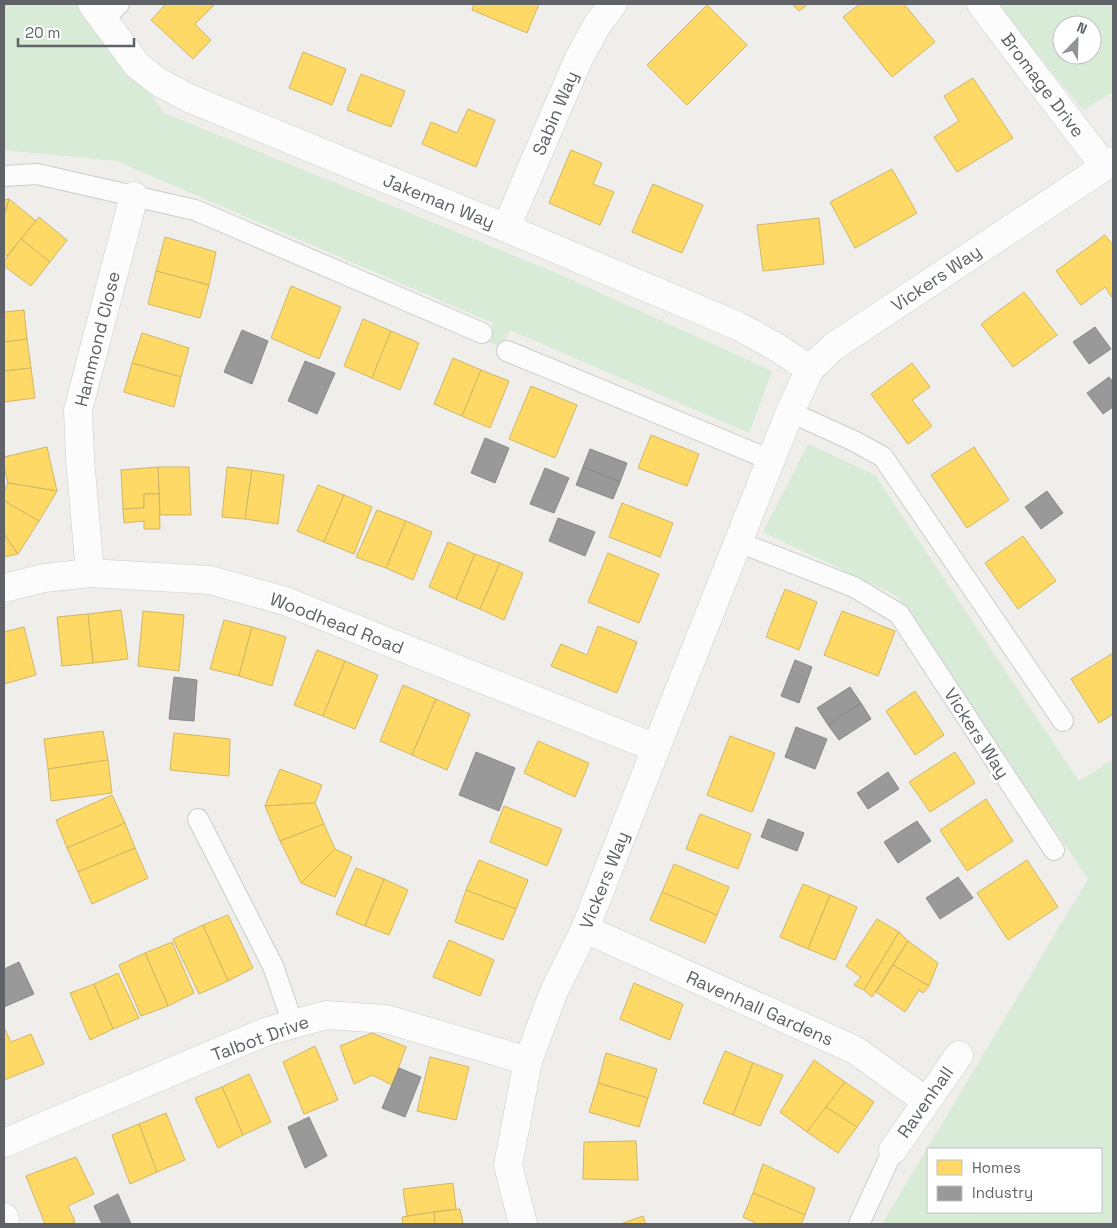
<svg xmlns="http://www.w3.org/2000/svg" width="1117" height="1228" viewBox="0 0 1117 1228" font-family="'Space Grotesk',sans-serif">
<style>
.green{fill:#d8ebd6;fill-rule:evenodd}
.homes{fill:#ffd966;stroke:#cfb667}
.industry{fill:#999;stroke:#88898a}
.lines{fill:none;stroke-linecap:round;stroke-linejoin:round}
.lane-casing{stroke:#cbcccc;stroke-width:22}
.street-casing{stroke:#cbcccc;stroke-width:29}
.lane{stroke:#fdfcfc;stroke-width:20}
.street{stroke:#fdfcfc;stroke-width:28}
.labels{text-anchor:middle;dominant-baseline:central;stroke-width:5;stroke-linejoin:round;paint-order:stroke}
.street-label{font-size:18px;fill:#5f6368;stroke:#fff}
</style>
<rect width="100%" height="100%" fill="#efeeea"/>
<g class="green">
<polygon points="4,4 93,4 89,8 164,113 554,272 772,371 749,433 510,330 502,348 487,341 493,323 117,161 4,150"/>
<path d="M997 4H1113V92L1083 110ZM1062 25H1092V55H1062Z"/>
<path d="M808 444 875 475 1079 781 1113 759V1224H882L1088 879 897 596 763 532ZM928 1149H1101V1212H928Z"/>
</g>
<g class="homes">
<polygon points="166,4 215,4 195,24 211,40 193,59 151,20"/>
<polygon points="474,4 539,4 527,33 472,10"/>
<polygon points="792,4 808,4 799,11"/>
<polygon points="860,4 904,4 935,42 892,77 843,17"/>
<polygon points="707,5 747,45 687,105 647,65"/>
<polygon points="303,52 346,69 332,105 289,88"/>
<polygon points="361,74 405,91 391,127 347,110"/>
<polygon points="973,78 1013,138 957,172 934,137 959,121 944,96"/>
<polygon points="468,109 495,120 476,167 422,144 431,122 457,133"/>
<polygon points="571,150 602,163 593,184 614,192 600,225 549,203"/>
<polygon points="892,169 917,213 855,248 830,202"/>
<polygon points="653,184 703,205 682,253 632,232"/>
<polygon points="9,199 36,221 7,256 4,253 4,216"/>
<polygon points="9,199 4,216 4,200"/>
<polygon points="39,217 67,240 50,262 21,239"/>
<polygon points="819,218 824,264 763,271 757,225"/>
<polygon points="1105,235 1113,245 1113,299 1105,287 1081,305 1056,271"/>
<polygon points="165,237 216,252 209,285 156,271"/>
<polygon points="21,239 50,262 31,286 4,266 4,261"/>
<polygon points="156,271 209,285 200,318 148,304"/>
<polygon points="291,286 341,307 319,359 271,338"/>
<polygon points="1024,292 1057,335 1013,367 981,324"/>
<polygon points="24,310 27,339 4,342 4,312"/>
<polygon points="363,319 391,331 372,378 344,366"/>
<polygon points="391,331 419,343 400,390 372,378"/>
<polygon points="142,333 189,348 181,377 132,363"/>
<polygon points="27,339 31,368 4,371 4,342"/>
<polygon points="453,358 481,370 462,416 434,404"/>
<polygon points="132,363 181,377 174,407 124,392"/>
<polygon points="912,363 930,387 912,400 932,426 908,444 871,394"/>
<polygon points="31,368 35,398 4,402 4,371"/>
<polygon points="481,370 509,381 490,428 462,416"/>
<polygon points="531,386 577,405 555,458 509,439"/>
<polygon points="651,435 699,454 687,486 638,468"/>
<polygon points="47,447 57,491 8,483 4,467 4,457"/>
<polygon points="974,447 1009,500 967,528 931,475"/>
<polygon points="158,467 189,467 191,515 160,515"/>
<polygon points="158,467 159,494 144,494 144,508 123,509 121,470"/>
<polygon points="227,467 252,470 245,519 222,517"/>
<polygon points="252,470 284,475 278,524 245,519"/>
<polygon points="8,483 57,491 39,521 4,501 4,491"/>
<polygon points="318,485 344,495 324,542 297,531"/>
<polygon points="144,494 159,494 160,529 144,529 144,521 124,523 123,509 144,508"/>
<polygon points="344,495 372,507 354,554 324,542"/>
<polygon points="4,501 39,521 18,554 4,534"/>
<polygon points="622,503 673,523 660,557 609,537"/>
<polygon points="377,510 406,521 386,568 356,557"/>
<polygon points="406,521 432,532 413,580 386,568"/>
<polygon points="4,534 18,554 4,557"/>
<polygon points="1023,536 1056,581 1018,609 985,563"/>
<polygon points="448,542 475,554 456,599 429,587"/>
<polygon points="608,553 659,574 639,623 588,602"/>
<polygon points="475,554 500,563 480,609 456,599"/>
<polygon points="500,563 523,573 504,620 480,609"/>
<polygon points="785,589 817,602 799,650 766,637"/>
<polygon points="121,610 128,659 93,663 88,614"/>
<polygon points="143,611 184,615 179,671 138,666"/>
<polygon points="842,611 895,631 878,676 824,655"/>
<polygon points="88,614 93,663 62,666 57,617"/>
<polygon points="224,620 252,627 239,676 210,669"/>
<polygon points="598,626 637,642 617,693 551,666 561,644 587,655"/>
<polygon points="24,627 36,675 4,684 4,632"/>
<polygon points="252,627 286,637 272,686 239,676"/>
<polygon points="317,650 345,661 323,716 294,705"/>
<polygon points="1113,653 1113,714 1099,723 1071,679"/>
<polygon points="345,661 378,675 355,729 323,716"/>
<polygon points="403,685 436,699 412,755 380,741"/>
<polygon points="915,691 944,735 915,755 886,711"/>
<polygon points="436,699 470,714 447,770 412,755"/>
<polygon points="103,731 108,760 48,769 44,739"/>
<polygon points="174,733 230,739 229,776 170,770"/>
<polygon points="730,736 775,753 752,812 707,795"/>
<polygon points="538,741 589,763 575,797 524,773"/>
<polygon points="955,752 975,783 930,812 909,782"/>
<polygon points="108,760 112,793 51,801 48,769"/>
<polygon points="280,769 322,785 315,803 265,806"/>
<polygon points="112,795 125,823 67,848 56,820"/>
<polygon points="986,799 1013,841 967,871 940,830"/>
<polygon points="315,803 324,824 280,841 265,806"/>
<polygon points="504,806 562,829 547,866 490,842"/>
<polygon points="700,814 751,834 738,869 686,849"/>
<polygon points="125,823 135,848 78,872 67,848"/>
<polygon points="324,824 335,849 301,883 280,841"/>
<polygon points="135,848 148,878 92,904 78,872"/>
<polygon points="335,849 352,857 335,897 301,883"/>
<polygon points="479,860 528,880 516,909 466,890"/>
<polygon points="1027,860 1058,907 1008,940 977,893"/>
<polygon points="674,864 729,887 717,915 662,892"/>
<polygon points="356,868 384,879 365,926 336,914"/>
<polygon points="384,879 408,890 389,935 365,926"/>
<polygon points="803,884 830,895 808,949 780,937"/>
<polygon points="466,890 516,909 503,940 455,922"/>
<polygon points="662,892 717,915 705,943 650,920"/>
<polygon points="830,895 857,907 835,960 808,949"/>
<polygon points="228,915 253,968 228,981 203,925"/>
<polygon points="877,919 899,932 864,990 854,985 861,977 846,966"/>
<polygon points="203,925 228,981 199,994 173,939"/>
<polygon points="899,932 908,941 872,997 864,990"/>
<polygon points="449,940 494,960 480,996 433,977"/>
<polygon points="908,941 938,963 929,986 893,965"/>
<polygon points="172,942 194,993 168,1006 145,953"/>
<polygon points="145,953 168,1006 141,1016 119,965"/>
<polygon points="893,965 929,986 923,993 919,990 905,1012 876,992"/>
<polygon points="118,973 139,1018 113,1029 94,984"/>
<polygon points="634,983 683,1004 670,1040 620,1019"/>
<polygon points="94,984 113,1029 90,1040 70,993"/>
<polygon points="4,1028 11,1042 31,1034 44,1064 4,1080"/>
<polygon points="372,1033 406,1047 392,1085 372,1075 354,1084 340,1046"/>
<polygon points="315,1046 338,1100 304,1114 283,1062"/>
<polygon points="725,1051 753,1063 733,1115 703,1103"/>
<polygon points="606,1053 657,1069 648,1098 598,1083"/>
<polygon points="430,1057 469,1067 456,1120 417,1111"/>
<polygon points="814,1060 845,1082 807,1132 780,1112"/>
<polygon points="753,1063 783,1075 760,1126 733,1115"/>
<polygon points="249,1074 271,1122 243,1135 222,1087"/>
<polygon points="845,1082 874,1102 857,1127 826,1107"/>
<polygon points="598,1083 648,1098 639,1127 589,1112"/>
<polygon points="222,1087 243,1135 218,1148 195,1098"/>
<polygon points="826,1107 857,1127 838,1153 807,1132"/>
<polygon points="166,1113 185,1160 157,1172 139,1124"/>
<polygon points="139,1124 157,1172 130,1184 112,1135"/>
<polygon points="636,1141 638,1180 583,1179 584,1142"/>
<polygon points="76,1157 94,1194 68,1206 75,1222 69,1224 45,1224 26,1176"/>
<polygon points="763,1164 815,1188 805,1215 753,1193"/>
<polygon points="453,1183 456,1209 407,1216 403,1189"/>
<polygon points="753,1193 805,1215 801,1224 758,1224 743,1217"/>
<polygon points="460,1209 463,1224 435,1224 434,1212"/>
<polygon points="434,1212 435,1224 403,1224 402,1217"/>
<polygon points="643,1216 646,1224 620,1224"/>
</g>
<g class="industry">
<polygon points="1095,327 1111,349 1089,364 1073,342"/>
<polygon points="242,330 268,341 252,384 224,372"/>
<polygon points="305,361 335,373 317,414 288,401"/>
<polygon points="1109,377 1113,382 1113,407 1103,414 1087,393"/>
<polygon points="485,438 509,448 495,483 471,473"/>
<polygon points="590,449 627,463 620,482 583,467"/>
<polygon points="583,467 620,482 613,499 576,485"/>
<polygon points="545,468 569,478 554,513 530,504"/>
<polygon points="1047,491 1063,513 1041,529 1025,507"/>
<polygon points="558,518 595,532 585,556 549,541"/>
<polygon points="795,660 812,667 799,703 781,696"/>
<polygon points="174,677 197,680 194,721 169,719"/>
<polygon points="850,687 861,703 828,725 817,708"/>
<polygon points="861,703 871,719 839,740 828,725"/>
<polygon points="796,727 827,739 815,769 785,757"/>
<polygon points="476,752 515,768 499,811 459,795"/>
<polygon points="888,772 899,789 868,809 857,793"/>
<polygon points="768,819 804,833 797,851 761,837"/>
<polygon points="917,821 931,841 898,863 884,842"/>
<polygon points="958,877 973,898 940,919 926,898"/>
<polygon points="19,962 34,994 4,1007 4,969"/>
<polygon points="399,1068 421,1077 405,1117 382,1108"/>
<polygon points="309,1117 327,1156 305,1168 288,1127"/>
<polygon points="118,1194 131,1224 102,1224 94,1206"/>
</g>
<g class="lines">
<defs>
<g id="lane">
<polyline points="103,20 119,4"/>
<polyline points="4,176 37,174 195,210 482,333"/>
<polyline points="507,351 771,460"/>
<polyline points="790,412 854,441 883,457 1063,721"/>
<polyline points="738,542 854,587 899,614 1054,850"/>
<polyline points="198,819 273,966 293,1024"/>
<polyline points="859,1224 893,1150"/>
</g>
<g id="street">
<polyline points="92,4 137,65 160,83 191,99 506,228 738,326 776,347 810,369"/>
<polyline points="981,4 1104,166"/>
<polyline points="506,228 578,60 597,25 613,4"/>
<polyline points="90,573 80,459 78,410 134,196"/>
<polyline points="4,588 44,578 90,573 210,580 285,601 656,748"/>
<polyline points="585,929 855,1050 926,1101"/>
<polyline points="4,1143 265,1032 326,1015 386,1019 528,1061"/>
<polyline points="893,1150 959,1055"/>
<polyline points="4,1217 5,1220"/>
<polyline points="523,1224 508,1165 528,1061 554,991 585,929 656,748 790,412 810,369 833,347 1113,161"/>
</g>
</defs>
<use href="#lane" class="lane-casing"/>
<use href="#street" class="street-casing"/>
<use href="#lane" class="lane"/>
<use href="#street" class="street"/>
</g>
<g class="labels">
<g class="street-label">
<text transform="translate(1043 85) rotate(53)">Bromage Drive</text>
<text transform="translate(555 113) rotate(-67)">Sabin Way</text>
<text transform="translate(439 201) rotate(22)">Jakeman Way</text>
<text transform="translate(936 278) rotate(-34)">Vickers Way</text>
<text transform="translate(97 339) rotate(-76)">Hammond Close</text>
<text transform="translate(337 623) rotate(21)">Woodhead Road</text>
<text transform="translate(977 733) rotate(57)">Vickers Way</text>
<text transform="translate(604 880) rotate(-68)">Vickers Way</text>
<text transform="translate(760 1008) rotate(24)">Ravenhall Gardens</text>
<text transform="translate(260 1038) rotate(-20)">Talbot Drive</text>
<text transform="translate(925 1102) rotate(-55)">Ravenhall</text>
</g>
</g>
<rect width="1117" height="1228" fill="none" stroke="#5f6368" stroke-width="10"/>
<rect x="927" y="1148" width="175" height="65" fill="#ffffff" stroke="#bfc1c3"/>
<rect x="937" y="1160" width="25" height="15" fill="#ffd966" stroke="#bfc1c3"/>
<text x="972" y="1173" font-size="15" fill="#5f6368">Homes</text>
<rect x="937" y="1186" width="25" height="15" fill="#999999" stroke="#bfc1c3"/>
<text x="972" y="1198" font-size="15" fill="#5f6368">Industry</text>
<g transform="translate(1077 40) rotate(23)"><circle r="24" fill="#ffffff" stroke="#bfc1c3"/>
<path d="M0-4L9 19L0 12L-9 19Z" fill="#919496"/>
<text y="-8" font-size="14" font-weight="bold" text-anchor="middle" fill="#5f6368">N</text>
</g>
<path d="M18 38v8h116v-8" fill="none" stroke="#5f6368" stroke-width="2.5"/>
<text x="25" y="38" font-size="15" fill="#5f6368" stroke="#ffffff" stroke-width="4" paint-order="stroke">20 m</text>
</svg>
